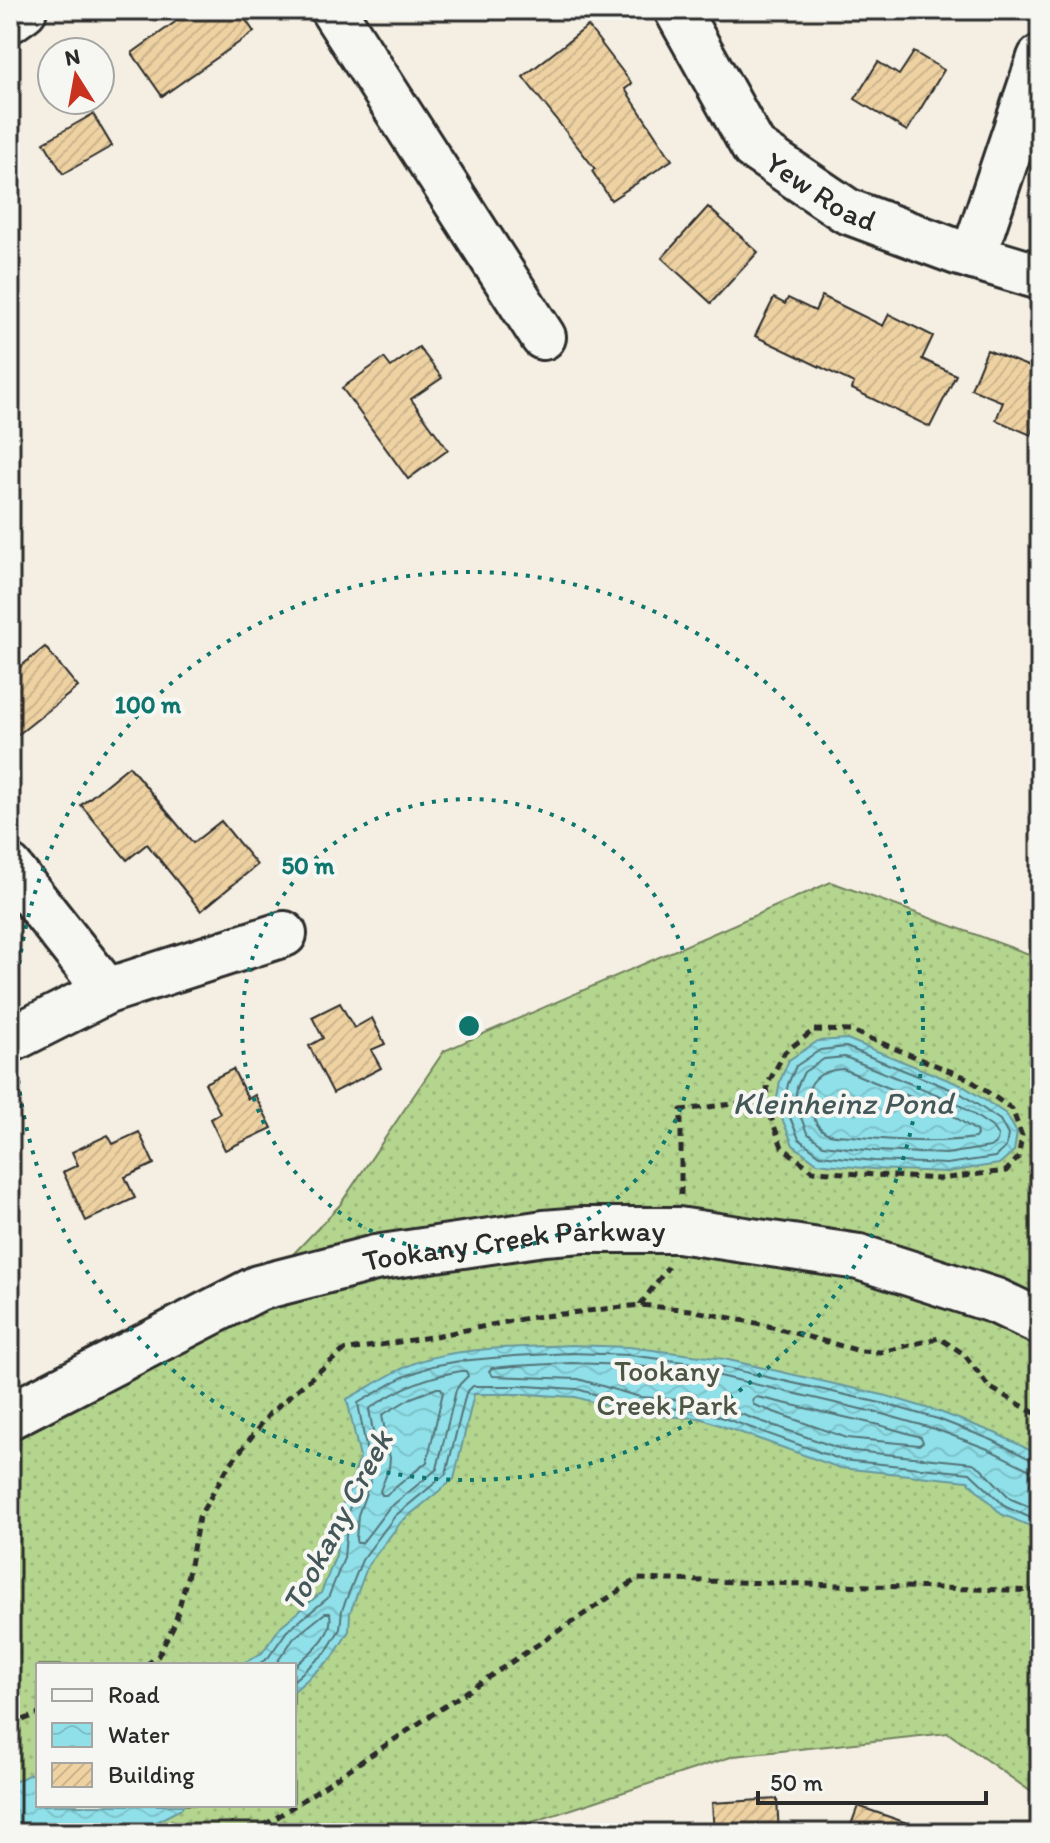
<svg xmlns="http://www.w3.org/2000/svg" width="1050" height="1843" viewBox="0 0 1050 1843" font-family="Itim,sans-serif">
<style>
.grass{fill:url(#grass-dots);stroke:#70805c;stroke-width:2;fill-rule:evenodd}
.water{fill:url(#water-waves);stroke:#67989d;stroke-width:2}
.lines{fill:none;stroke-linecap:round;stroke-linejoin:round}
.shore{stroke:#537377;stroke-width:2}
.building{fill:url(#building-hatch);stroke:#2b2b2b;stroke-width:2}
.minor-casing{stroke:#2b2b2b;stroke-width:50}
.path{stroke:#2b2b2b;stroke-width:5;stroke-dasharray:8 6;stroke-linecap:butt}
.minor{stroke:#f6f6f2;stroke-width:44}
.ring{fill:none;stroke:#0f766e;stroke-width:4;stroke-dasharray:4 8}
.labels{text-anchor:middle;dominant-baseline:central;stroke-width:8;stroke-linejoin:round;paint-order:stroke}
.street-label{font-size:30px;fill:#2b2b2b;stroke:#f6f6f2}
.park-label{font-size:30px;fill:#4d5644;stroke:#f6f6f2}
.water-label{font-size:32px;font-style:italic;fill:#44585a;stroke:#f6f6f2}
.centre{fill:#0f766e;stroke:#f6f6f2;stroke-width:4}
.ring-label{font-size:24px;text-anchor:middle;font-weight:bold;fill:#0f766e;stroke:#f6f6f2;stroke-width:8;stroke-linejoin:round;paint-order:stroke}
</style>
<defs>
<pattern id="grass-dots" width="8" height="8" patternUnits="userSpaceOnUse" patternTransform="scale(2)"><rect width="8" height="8" fill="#b4d58e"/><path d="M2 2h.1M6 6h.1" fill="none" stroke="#9bb77b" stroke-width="1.8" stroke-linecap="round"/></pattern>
<pattern id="water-waves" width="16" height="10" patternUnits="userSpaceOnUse" patternTransform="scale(2)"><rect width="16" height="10" fill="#8fe0e9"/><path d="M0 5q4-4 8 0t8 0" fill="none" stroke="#7cc0c8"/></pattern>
<pattern id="building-hatch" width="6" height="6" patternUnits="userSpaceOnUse" patternTransform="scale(2)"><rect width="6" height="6" fill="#eed2a2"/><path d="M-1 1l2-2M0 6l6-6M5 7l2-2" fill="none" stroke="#ccb48c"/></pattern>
</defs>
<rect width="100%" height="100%" fill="#f4efe2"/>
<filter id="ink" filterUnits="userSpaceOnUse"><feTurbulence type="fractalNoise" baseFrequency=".0125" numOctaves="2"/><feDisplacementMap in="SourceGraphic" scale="16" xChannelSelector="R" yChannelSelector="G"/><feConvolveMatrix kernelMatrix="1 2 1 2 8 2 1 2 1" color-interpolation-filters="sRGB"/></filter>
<g filter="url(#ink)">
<path class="grass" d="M831 882 1040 958V1798L948 1733 734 1756 532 1822 530 1833H10V1438L218 1333 339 1206 444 1051ZM38 1665H294V1805H38Z"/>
<g class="water">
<polygon points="847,1039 963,1086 1006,1114 1017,1133 1014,1151 999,1164 947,1172 873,1169 817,1163 793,1145 776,1104 780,1081 789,1060 818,1041"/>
<path d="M571 1345 629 1347 724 1359 887 1396 940 1412 995 1433 1040 1455V1530L1001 1514 968 1481 840 1468 700 1418 637 1415 576 1397 525 1394H474L454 1479 401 1522 368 1565 350 1613 349 1631 333 1657 294 1691V1665H240L262 1653 281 1626 321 1593 336 1555 340 1511 360 1458 347 1399C374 1385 400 1366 430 1358 474 1347 526 1347 571 1345Z"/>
<polygon points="38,1770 38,1805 184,1805 181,1809 135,1833 10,1833 10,1784"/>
</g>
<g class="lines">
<g class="shore">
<polygon points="846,1047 960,1093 1000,1120 1008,1135 1006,1147 995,1157 947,1164 874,1161 820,1155 799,1139 784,1103 788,1084 796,1066 820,1050"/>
<polygon points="845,1057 955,1102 992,1127 998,1136 997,1142 990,1147 946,1154 875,1151 823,1145 807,1133 795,1102 797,1087 804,1072 824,1059"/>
<path d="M843 1069 949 1113 976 1131 977 1135 975 1138C934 1144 892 1141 851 1136 844 1135 834 1136 827 1133 818 1129 816 1122 812 1114 801 1086 815 1071 843 1069Z"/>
<path d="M461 1371H466L468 1376 460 1384 456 1390 437 1469 388 1509 362 1543H357L356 1540 358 1515 378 1460 369 1409C399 1388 425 1377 461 1371Z"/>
<polygon points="437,1388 441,1388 443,1392 427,1462 386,1495 382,1495 380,1491 389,1468 390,1458 382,1415 411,1398"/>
<polygon points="757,1397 879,1425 921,1437 923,1442 919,1445 847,1438 754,1405 752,1400"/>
<polyline points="1040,1471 1030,1470 988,1449 935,1429 882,1414 720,1376 628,1365 571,1363 514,1366 492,1368 489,1371 493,1376 578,1379 640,1397 703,1401 844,1450 973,1463 981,1468 1011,1499 1040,1511"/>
<polyline points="257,1665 268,1658 287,1631 328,1598 344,1558 348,1512 368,1459 358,1403 401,1378 432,1366 460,1361 514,1356 571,1353 629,1355 723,1367 885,1404 938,1419 992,1440 1034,1461 1040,1461"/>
<path d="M275 1665 294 1638 325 1613H330C335 1636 309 1653 294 1667"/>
<polyline points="294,1680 326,1652 340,1629 342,1610 362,1560 395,1516 446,1474 466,1393 473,1386 525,1386 577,1389 638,1407 701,1410 842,1460 970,1473 1006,1507 1040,1522"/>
</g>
</g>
<g class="building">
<polygon points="192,10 239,10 254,32 162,96 132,53"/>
<polygon points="588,26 632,84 625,89 672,160 611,200 592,171 595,169 523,77"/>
<polygon points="914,52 944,70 907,131 855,99 878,62 899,75"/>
<polygon points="93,114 112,146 63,174 44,142"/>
<polygon points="708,207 758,252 711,303 662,258"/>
<polygon points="822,296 883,326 889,314 933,336 922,359 956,375 930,427 852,389 854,383 755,336 774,298 785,304 788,298 815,311"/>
<polygon points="419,347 442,378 411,399 448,450 408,479 342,388 384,358 391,367"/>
<polygon points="987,350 1040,371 1040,411 1031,435 996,420 1003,402 971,389"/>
<polygon points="45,647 78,687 10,741 10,675"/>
<polygon points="129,766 193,843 221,821 257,865 201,911 147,844 127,860 81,805"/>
<polygon points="340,1003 354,1028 372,1018 385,1044 371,1050 381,1068 333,1093 309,1046 323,1038 312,1017"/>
<polygon points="233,1069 248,1099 255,1095 272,1128 225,1150 210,1119 220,1113 205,1083"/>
<polygon points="139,1132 154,1164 125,1177 135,1198 86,1221 63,1172 78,1165 72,1152 108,1135 113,1144"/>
<polygon points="777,1799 779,1833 714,1833 712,1803"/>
<polygon points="858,1806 924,1829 923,1833 848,1833"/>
</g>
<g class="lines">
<defs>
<g id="minor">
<polyline points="333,10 543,337"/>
<path id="s1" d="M677 10 754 148 847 211 957 252 1040 277"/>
<polyline points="10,20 24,10"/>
<polyline points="973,257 1040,58"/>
<polyline points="10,868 107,991"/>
<polyline points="10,1040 107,991 284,934"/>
<path id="s2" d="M10 1416 258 1288 375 1258 544 1233 582 1230H678L859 1257 996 1301 1040 1322"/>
</g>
</defs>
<use href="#minor" class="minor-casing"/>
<g class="path">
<polygon points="814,1030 852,1031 967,1078 1012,1109 1022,1136 1018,1158 1006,1171 939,1179 813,1171 782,1147 769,1112 767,1085 785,1052"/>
<polyline points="681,1195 681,1110 768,1100"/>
<polyline points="640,1305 668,1267"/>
<polyline points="146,1665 158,1656 175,1623 189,1570 199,1517 228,1467 270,1413 343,1351 430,1337 527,1318 640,1305 690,1310 761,1324 860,1351 881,1352 939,1338 964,1354 989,1387 1040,1416"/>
<polyline points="10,1725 38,1714"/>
<polyline points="253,1833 637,1579 1040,1591"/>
</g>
<use href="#minor" class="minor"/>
</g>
</g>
<g class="ring">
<circle cx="469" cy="1026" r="227"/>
<circle cx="469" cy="1026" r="454"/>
</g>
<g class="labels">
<g class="street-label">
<text stroke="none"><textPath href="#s1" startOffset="238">Yew Road</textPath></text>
<text stroke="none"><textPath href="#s2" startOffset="540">Tookany Creek Parkway</textPath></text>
</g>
<g class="park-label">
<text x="667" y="1370">Tookany<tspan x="667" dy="34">Creek Park</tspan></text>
</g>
<g class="water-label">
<text x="843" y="1103">Kleinheinz Pond</text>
<text transform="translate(337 1521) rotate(-62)">Tookany Creek</text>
</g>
</g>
<circle cx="469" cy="1026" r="12" class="centre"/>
<g class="ring-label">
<text x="148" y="713">100 m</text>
<text x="308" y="874">50 m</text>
</g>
<rect width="1050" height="1843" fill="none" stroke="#f6f6f2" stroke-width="40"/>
<rect x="20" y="20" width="1010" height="1803" fill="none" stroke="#2b2b2b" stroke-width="3" filter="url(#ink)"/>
<rect x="36" y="1663" width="260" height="144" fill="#f6f6f2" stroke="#a5a5a2" stroke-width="2"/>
<rect x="52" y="1689" width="40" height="12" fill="#f6f6f2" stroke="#a5a5a2" stroke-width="2"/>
<text x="108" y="1703" font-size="24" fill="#2b2b2b">Road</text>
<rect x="52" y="1723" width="40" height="24" fill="url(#water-waves)" stroke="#a5a5a2" stroke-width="2"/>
<text x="108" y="1743" font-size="24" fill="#2b2b2b">Water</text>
<rect x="52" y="1763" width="40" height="24" fill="url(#building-hatch)" stroke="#a5a5a2" stroke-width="2"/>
<text x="108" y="1783" font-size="24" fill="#2b2b2b">Building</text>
<g transform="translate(76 76) rotate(349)"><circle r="38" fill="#f6f6f2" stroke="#a5a5a2" stroke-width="2"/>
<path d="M0-6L14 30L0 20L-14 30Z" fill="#c8321e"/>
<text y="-12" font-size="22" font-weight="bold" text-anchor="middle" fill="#2b2b2b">N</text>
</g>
<path d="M758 1791v12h228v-12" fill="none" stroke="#2b2b2b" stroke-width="4"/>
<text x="770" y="1791" font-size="24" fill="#2b2b2b" stroke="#f6f6f2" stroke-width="6" paint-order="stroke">50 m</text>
</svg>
